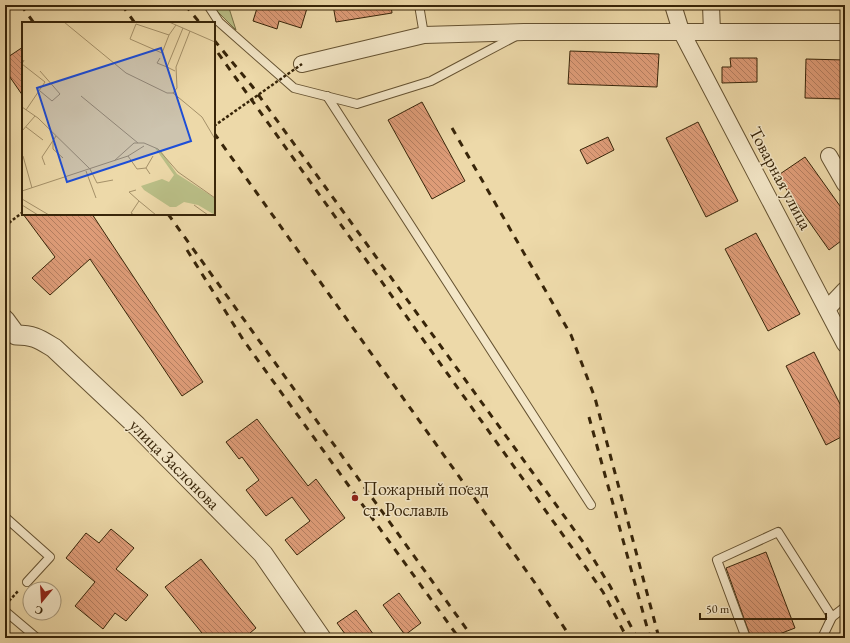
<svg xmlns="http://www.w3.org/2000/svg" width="850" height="643" viewBox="0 0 850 643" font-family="'EB Garamond',serif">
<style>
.forest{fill:url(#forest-firs);stroke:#797248}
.building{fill:url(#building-back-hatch);stroke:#382509}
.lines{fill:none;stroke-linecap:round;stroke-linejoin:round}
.service-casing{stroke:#655231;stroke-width:10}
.minor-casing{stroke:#655231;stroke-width:18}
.tertiary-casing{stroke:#655231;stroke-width:21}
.path{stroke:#382509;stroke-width:2.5;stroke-dasharray:3 2;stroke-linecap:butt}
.service{stroke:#f3e6c7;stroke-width:8}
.minor{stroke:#f3e6c7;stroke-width:16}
.tertiary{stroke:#f3e6c7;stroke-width:19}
.rail{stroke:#382509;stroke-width:3;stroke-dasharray:7 7;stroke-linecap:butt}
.path-bridge{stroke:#382509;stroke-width:2.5;stroke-dasharray:3 2;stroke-linecap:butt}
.poi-dot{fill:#8f2418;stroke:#f3e6c7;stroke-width:1.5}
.labels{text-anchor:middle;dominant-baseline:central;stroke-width:3;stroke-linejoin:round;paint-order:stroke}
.street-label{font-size:18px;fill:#382509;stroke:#f3e6c7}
.poi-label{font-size:18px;fill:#382509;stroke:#f3e6c7;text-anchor:start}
.inset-road{fill:none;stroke:#a59169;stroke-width:1}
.view{fill:#1d4ed8;fill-opacity:0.15;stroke:#1d4ed8;stroke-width:2}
.inset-edge{fill:none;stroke:#382509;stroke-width:2}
</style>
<defs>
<pattern id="forest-firs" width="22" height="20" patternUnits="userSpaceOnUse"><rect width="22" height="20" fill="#babf87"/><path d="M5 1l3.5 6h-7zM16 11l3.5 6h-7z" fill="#989b6d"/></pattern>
<pattern id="building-back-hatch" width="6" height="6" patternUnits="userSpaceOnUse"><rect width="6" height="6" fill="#de9c78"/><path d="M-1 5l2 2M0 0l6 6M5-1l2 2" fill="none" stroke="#b57f61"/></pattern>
</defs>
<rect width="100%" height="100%" fill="#edd9a9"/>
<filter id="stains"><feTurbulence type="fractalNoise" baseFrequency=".005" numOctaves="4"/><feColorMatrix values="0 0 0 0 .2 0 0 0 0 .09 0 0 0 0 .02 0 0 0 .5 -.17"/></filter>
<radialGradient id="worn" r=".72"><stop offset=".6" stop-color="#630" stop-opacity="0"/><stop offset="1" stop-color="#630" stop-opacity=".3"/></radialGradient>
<polygon class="forest" points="211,5 228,5 236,30"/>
<g class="building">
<polygon points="258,5 308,5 301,28 279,21 277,29 253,21"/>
<polygon points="333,5 391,5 392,13 336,22"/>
<polygon points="23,47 23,96 5,70 5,59"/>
<polygon points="570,51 659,54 657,87 568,84"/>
<polygon points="730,58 757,58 757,82 722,83 722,67 731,67"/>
<polygon points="806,59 845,60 845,99 805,98"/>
<polygon points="422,102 465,181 432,199 388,120"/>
<polygon points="698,122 738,201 706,217 666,138"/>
<polygon points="608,137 614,150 587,164 580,150"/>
<polygon points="805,157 845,213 845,238 829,250 777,176"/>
<polygon points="23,214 92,214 203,382 182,396 90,259 50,295 32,278 55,257"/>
<polygon points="756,233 800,314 768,331 725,249"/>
<polygon points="814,352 845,414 845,435 826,445 786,366"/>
<polygon points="257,419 308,486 316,479 345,518 297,555 285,540 310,521 292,497 266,516 246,490 259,480 242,457 239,459 226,442"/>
<polygon points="111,529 134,548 116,569 148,595 126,621 115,613 103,629 75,606 95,582 66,558 86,533 99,543"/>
<polygon points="766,552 795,628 769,638 751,638 726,568"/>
<polygon points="201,559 256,628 244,638 206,638 165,587"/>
<polygon points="399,593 421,623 405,635 383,605"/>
<polygon points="356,610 376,638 348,638 337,623"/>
</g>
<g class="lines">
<defs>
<g id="service">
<polyline points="208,5 219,22 294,88 357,104 431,81 516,36"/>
<polyline points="419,5 424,35"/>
<polyline points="327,96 591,505"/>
<polyline points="5,517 50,557 27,582"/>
<polyline points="5,611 37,638"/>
<polyline points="746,638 717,560 778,532 832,617"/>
<polyline points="822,638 832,617 845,607"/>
</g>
<g id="minor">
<polyline points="673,5 681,31 845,344"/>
<polyline points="711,5 712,32"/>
<polyline points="302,64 424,35 524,32 845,32"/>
<polyline points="829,156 845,184"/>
<polyline points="827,309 845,290"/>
</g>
<path id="tertiary" d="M5 320 16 335C34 335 39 339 54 348L137 426 263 554 321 638"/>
</defs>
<use href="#service" class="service-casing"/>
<use href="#minor" class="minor-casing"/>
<use href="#tertiary" class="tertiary-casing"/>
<g class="path">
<polyline points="5,226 23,212"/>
<polyline points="9,601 19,590"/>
</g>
<use href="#service" class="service"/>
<use href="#minor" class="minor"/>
<use href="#tertiary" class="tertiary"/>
<g class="rail">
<polyline points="21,5 34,23"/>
<polyline points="122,5 135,23"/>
<polyline points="185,5 200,23"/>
<polyline points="214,40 252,86 583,542 610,586 637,638"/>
<polyline points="218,53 573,549 603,592 627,638"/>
<polyline points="452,128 571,335 595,398 659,638"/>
<polyline points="214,133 535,583 571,638"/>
<polyline points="168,214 473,638"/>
<polyline points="187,250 244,341 459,638"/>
<polyline points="589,417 650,638"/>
</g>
<polyline class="path-bridge" points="214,126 302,64"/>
</g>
<circle class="poi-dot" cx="355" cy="498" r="4"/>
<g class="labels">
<g class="street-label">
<text transform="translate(781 178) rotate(62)">Товарная улица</text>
<text transform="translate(175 464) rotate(45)">улица Заслонова</text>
</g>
<g class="poi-label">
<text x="363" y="488">Пожарный поезд<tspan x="363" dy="21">ст. Рославль</tspan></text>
</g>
</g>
<g transform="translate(22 22)">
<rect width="193" height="193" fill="#edd9a9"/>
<path d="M133 126 139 129 155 152 193 176V193L176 183 162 180 154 185H148L122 168 119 164 140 157 147 160 152 153Z" fill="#babf87"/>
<path class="inset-road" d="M42 0 104 51 145 71H151L162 80 180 95 193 117M147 0 193 20M147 13 140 31 108 17 114 2 147 13 154 3M138 36 135 41 145 45M2 38 0 42 23 60 4 88M18 49 38 72 30 79 18 69M153 49 145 45 161 6M151 71 155 66 154 45 168 9M59 74 116 121M0 85 16 96 68 147 75 161 91 158M4 105 21 118M0 109 13 94M31 119V127L41 136M1 134 10 166M106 134 115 147 124 146 128 152M92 139 112 121H122L136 127 156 150 193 176M23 143 20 135 34 114M124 146 131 134M64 149 74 176M0 169 106 134 122 124M0 177 27 193M117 179 134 193M0 183 16 193M172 183 186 193M112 193 109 191 117 179 107 170 114 168"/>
<path class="view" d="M139 26 169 119 45 160 15 66Z"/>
<rect width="193" height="193" class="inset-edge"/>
</g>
<rect width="850" height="643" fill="none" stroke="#edd9a9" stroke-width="20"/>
<rect x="6" y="6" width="838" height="631" fill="none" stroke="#382509" stroke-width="2"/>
<rect x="10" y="10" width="830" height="623" fill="none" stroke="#382509"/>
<g transform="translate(42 601) rotate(198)"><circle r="19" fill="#f3e6c7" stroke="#a8997b"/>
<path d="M0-3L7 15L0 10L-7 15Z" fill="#8f2418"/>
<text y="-6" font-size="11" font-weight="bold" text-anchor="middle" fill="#382509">С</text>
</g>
<path d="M700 613v6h126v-6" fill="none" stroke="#382509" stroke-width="2"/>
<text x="706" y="613" font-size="12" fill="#382509" stroke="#f3e6c7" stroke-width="3" paint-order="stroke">50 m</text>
<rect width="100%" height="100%" filter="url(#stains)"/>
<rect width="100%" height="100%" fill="url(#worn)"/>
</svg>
